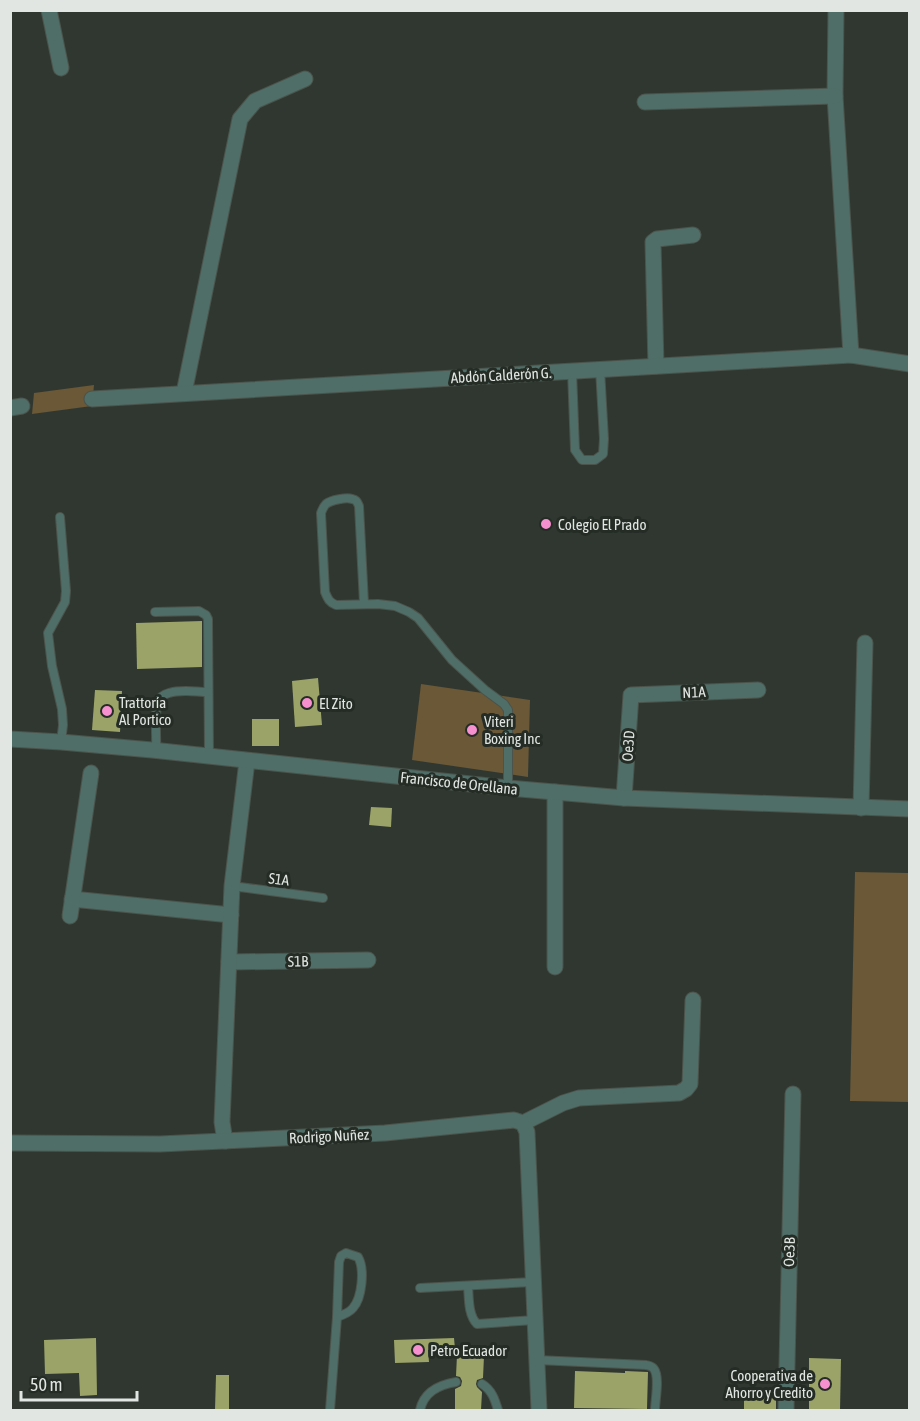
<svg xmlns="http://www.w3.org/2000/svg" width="920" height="1421" viewBox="0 0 920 1421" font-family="'Asap Condensed',sans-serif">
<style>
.green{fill:#6a5837}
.building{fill:#9ba368}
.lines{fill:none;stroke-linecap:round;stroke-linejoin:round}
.service-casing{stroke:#4b534c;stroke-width:10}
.minor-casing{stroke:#4b534c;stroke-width:17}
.tertiary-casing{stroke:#4b534c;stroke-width:17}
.service{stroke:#4f6e67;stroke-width:8}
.minor{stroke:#4f6e67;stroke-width:15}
.tertiary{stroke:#4f6e67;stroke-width:15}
.poi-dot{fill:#f790ce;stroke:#252c26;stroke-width:2}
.labels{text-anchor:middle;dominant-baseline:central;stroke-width:6;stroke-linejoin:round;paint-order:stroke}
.street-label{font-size:15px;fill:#e1e6e2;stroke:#252c26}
.poi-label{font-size:15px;fill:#e1e6e2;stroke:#252c26;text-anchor:start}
</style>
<rect width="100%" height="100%" fill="#2f3730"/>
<g class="green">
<polygon points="94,385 92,406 32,414 34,393"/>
<polygon points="421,684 530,700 528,777 412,760"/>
<polygon points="855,872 909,873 909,1102 850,1101"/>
</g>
<g class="building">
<polygon points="202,621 202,667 137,669 136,623"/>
<polygon points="318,678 322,725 295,727 292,681"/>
<polygon points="95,690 122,691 120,732 92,730"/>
<rect x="252" y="719" width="27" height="27"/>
<polygon points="371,807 392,808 391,827 369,825"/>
<polygon points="96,1338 97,1395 80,1396 79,1373 45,1374 44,1340"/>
<polygon points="454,1338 455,1349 428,1350 429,1362 395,1363 394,1340"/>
<polygon points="457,1355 484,1356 483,1378 477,1380 476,1384 477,1387 482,1392 481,1410 455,1410 455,1389 461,1386 462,1381 460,1377 456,1376"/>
<polygon points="809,1358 841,1359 840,1410 809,1410"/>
<polygon points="575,1371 625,1373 625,1371 648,1372 647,1409 574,1408"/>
<polygon points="216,1375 229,1375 229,1410 215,1410"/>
<rect x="744" y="1388" width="32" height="22"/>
</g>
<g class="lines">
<defs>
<g id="service">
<polyline points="572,371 575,450 582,460 595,460 603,454 604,439 600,369"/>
<polyline points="60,517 66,591 65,602 48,633 52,666 62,709 63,725 61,742"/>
<path d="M364 603 359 506C357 502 357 500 352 499 347 497 331 500 326 504 323 507 323 508 321 513L325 592C328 599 329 602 336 605L378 604 395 606 409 612 418 618 452 660 485 690 504 704 508 710V788"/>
<polyline points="155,612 199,611 206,615 208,619 209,757"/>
<path d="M156 751C157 739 154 713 158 702 160 697 165 694 169 693 181 689 196 692 208 692"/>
<polyline points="232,886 323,898"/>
<path d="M468 1286C469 1298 468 1315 477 1324L535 1320"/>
<polyline points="420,1288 533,1282"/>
<path d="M537 1360 646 1365C650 1366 652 1366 654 1369 660 1377 655 1401 655 1410"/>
<path d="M482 1384C492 1390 495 1400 498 1410"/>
<path d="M330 1410 337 1317 339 1262 341 1256 346 1253 358 1257C365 1269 362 1298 353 1308 349 1313 343 1315 337 1317"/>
<path d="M420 1410C424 1392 438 1385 456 1382"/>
</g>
<g id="minor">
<polyline points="49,10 61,68"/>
<polyline points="836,10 835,96 851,355"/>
<polyline points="645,102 835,96"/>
<polyline points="656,366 653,242 657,239 693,235"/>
<polyline points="184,393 240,119 255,101 305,79"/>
<polyline points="92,399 851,355 910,364"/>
<polyline points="10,408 22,406"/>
<polyline points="624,798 631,695 758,690"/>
<polyline points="861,808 865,643"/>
<polyline points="72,899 231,915"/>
<polyline points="70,916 91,773"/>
<polyline points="229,962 368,960"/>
<polyline points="555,967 555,792"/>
<polyline points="523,1123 563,1103 579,1098 679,1093 686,1089 690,1084 693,1000"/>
<polyline points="225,1141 222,1122 232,886 247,761"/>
<polyline points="10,1143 160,1144 244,1140 385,1133 514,1120 523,1123 527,1132 539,1410"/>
<polyline points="786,1410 793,1094"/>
</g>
<polyline id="tertiary" points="10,739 61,742 152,750 508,788 624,798 910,809"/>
</defs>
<use href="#service" class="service-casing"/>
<use href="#minor" class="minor-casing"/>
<use href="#tertiary" class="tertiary-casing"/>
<use href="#service" class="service"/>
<use href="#minor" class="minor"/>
<use href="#tertiary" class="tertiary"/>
</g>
<g class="poi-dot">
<circle cx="546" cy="524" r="6"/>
<circle cx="307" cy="703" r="6"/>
<circle cx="107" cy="711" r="6"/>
<circle cx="472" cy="730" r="6"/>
<circle cx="418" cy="1350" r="6"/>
<circle cx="825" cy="1384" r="6"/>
</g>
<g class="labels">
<g class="street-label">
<text transform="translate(501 375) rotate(-3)">Abdón Calderón G.</text>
<text transform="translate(694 692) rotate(-2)">N1A</text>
<text transform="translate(628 746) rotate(-86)">Oe3D</text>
<text transform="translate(459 783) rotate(6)">Francisco de Orellana</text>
<text transform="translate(279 879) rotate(7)">S1A</text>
<text transform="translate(298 961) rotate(-1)">S1B</text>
<text transform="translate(329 1136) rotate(-3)">Rodrigo Nuñez</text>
<text transform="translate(789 1252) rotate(-88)">Oe3B</text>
</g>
<g class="poi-label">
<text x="558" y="524">Colegio El Prado</text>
<text x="119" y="702">Trattoría<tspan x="119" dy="17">Al Portico</tspan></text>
<text x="319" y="703">El Zito</text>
<text x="484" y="721">Viteri<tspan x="484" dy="17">Boxing Inc</tspan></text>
<text x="430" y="1350">Petro Ecuador</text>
<text x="813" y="1375" text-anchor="end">Cooperativa de<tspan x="813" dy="17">Ahorro y Credito</tspan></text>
</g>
</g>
<rect width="920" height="1421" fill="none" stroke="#e1e6e2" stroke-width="24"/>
<path d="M21 1391v9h116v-9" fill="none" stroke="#e1e6e2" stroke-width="3"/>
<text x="30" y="1391" font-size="18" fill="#e1e6e2" stroke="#252c26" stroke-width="4.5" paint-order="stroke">50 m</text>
</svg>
